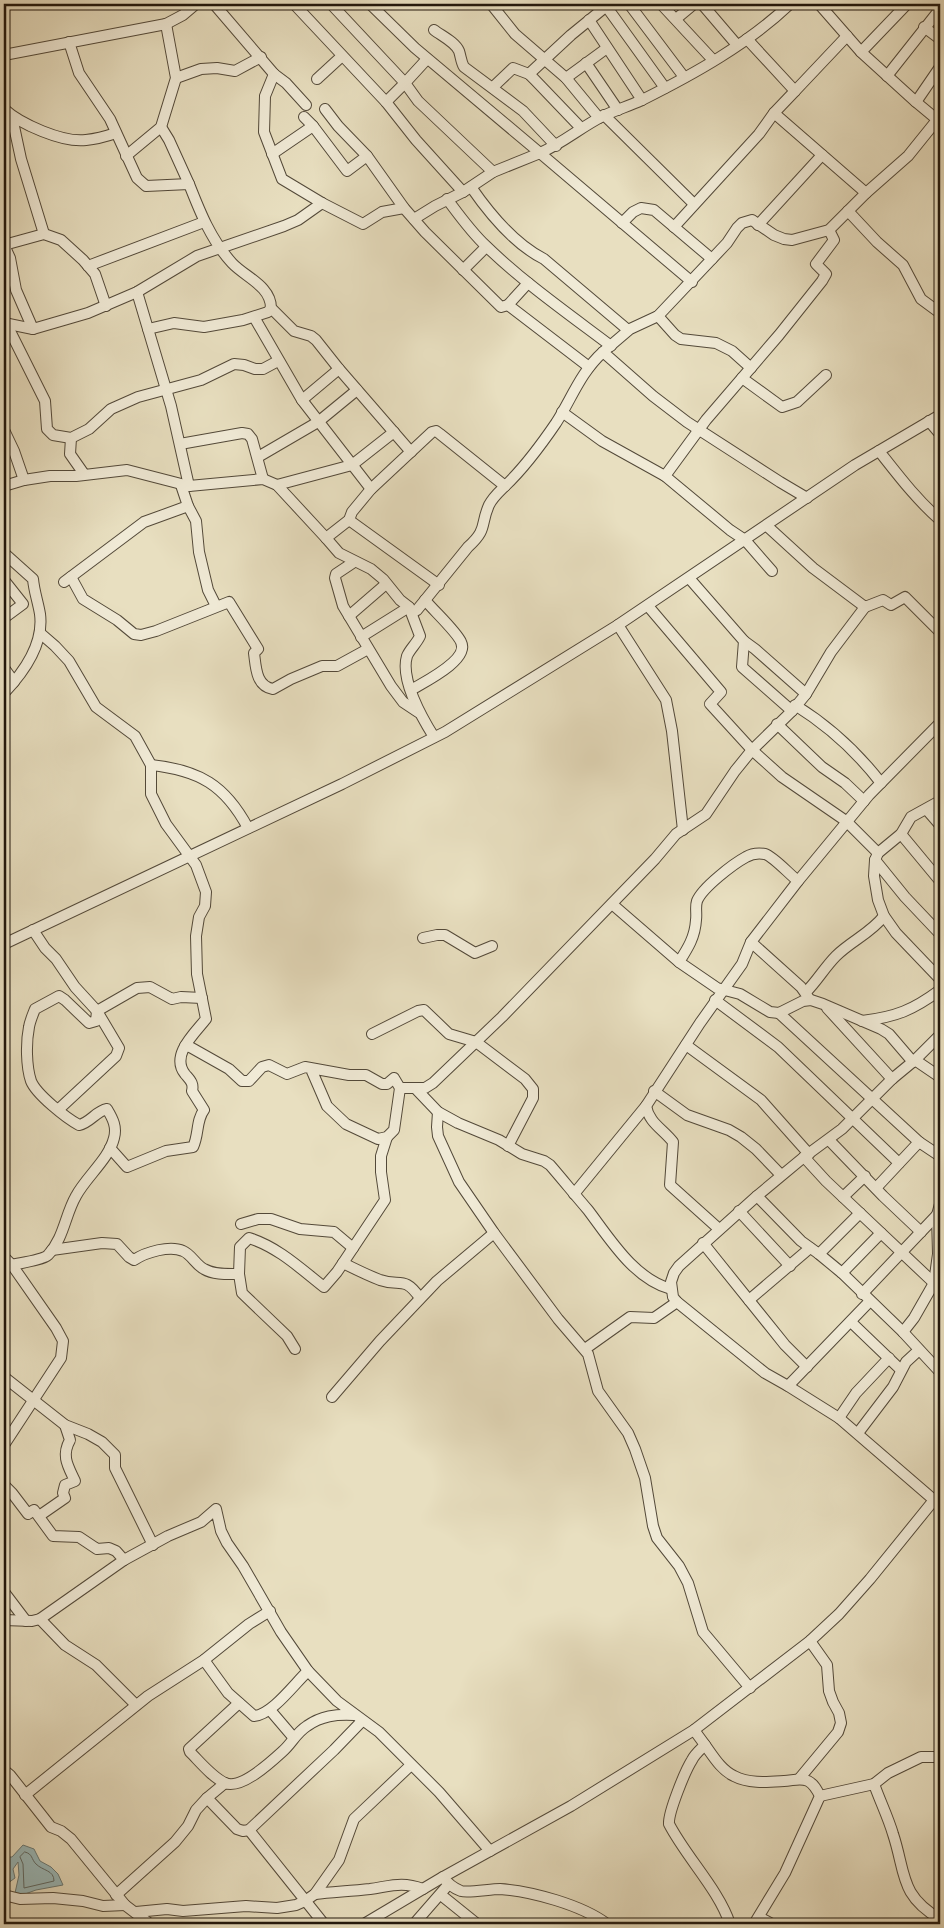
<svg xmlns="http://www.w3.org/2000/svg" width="944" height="1928" viewBox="0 0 944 1928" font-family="'Gentium Book Plus',serif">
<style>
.water{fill:#9ababb;stroke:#6a7975}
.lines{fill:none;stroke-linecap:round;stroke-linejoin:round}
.shore{stroke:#5e6864;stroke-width:1}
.minor-casing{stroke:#534939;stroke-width:12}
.minor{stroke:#f0ead6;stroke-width:10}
</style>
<rect width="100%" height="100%" fill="#e8dfc0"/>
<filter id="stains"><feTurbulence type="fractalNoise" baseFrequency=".004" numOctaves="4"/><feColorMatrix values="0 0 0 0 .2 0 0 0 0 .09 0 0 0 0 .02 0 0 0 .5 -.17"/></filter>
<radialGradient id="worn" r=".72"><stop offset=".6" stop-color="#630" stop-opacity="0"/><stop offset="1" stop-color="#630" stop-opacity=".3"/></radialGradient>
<polygon class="water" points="23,1845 34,1849 40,1861 51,1867 58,1874 63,1885 36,1890 25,1894 15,1893 19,1875 18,1862 13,1869 15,1878 4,1886 4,1857 12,1857"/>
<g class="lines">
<path class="shore" d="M25 1852C33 1854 31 1859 36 1864 43 1871 54 1870 54 1881L24 1888 23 1864 20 1857Z"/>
<defs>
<g id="minor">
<polyline points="214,4 274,74 286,83 306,105"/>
<polyline points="294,4 386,102 416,140 463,192"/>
<polyline points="331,4 405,83 386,102"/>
<path d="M370 4 415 48 540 153C563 143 581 127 603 116 616 110 629 106 642 100 694 74 748 44 790 4"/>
<polyline points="491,4 515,34 566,78 599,118"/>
<polyline points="629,4 684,77"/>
<polyline points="661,4 713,60"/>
<polyline points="702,4 737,45"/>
<polyline points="819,4 861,52 916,102 940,122"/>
<polyline points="606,6 665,88"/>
<polyline points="676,19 694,4"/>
<polyline points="589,20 642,100"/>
<polyline points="924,27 940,39"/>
<path d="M434 30C442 36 455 42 459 51 461 57 461 62 464 67L523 111 556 146"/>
<polyline points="747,39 795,91 847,36"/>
<path d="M69 42 79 73 110 119 137 178 146 186 189 184C200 212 211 240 232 263 245 277 271 286 271 308L294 331 311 336 316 340 339 369 411 452"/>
<polyline points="861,52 907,4"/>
<polyline points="4,55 166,24 183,15 196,4"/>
<polyline points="427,59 405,83 418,101 493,172"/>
<polyline points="586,63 618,110"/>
<polyline points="274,74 265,96 264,132 282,179 322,203 363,224 382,212 404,208"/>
<polyline points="529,74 571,35 609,4"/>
<polyline points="887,76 940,9"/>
<polyline points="176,78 201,69 217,68 235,71 261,57"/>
<polyline points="566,78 607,48"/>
<polyline points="317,79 342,56"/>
<polyline points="493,87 513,68 529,74 535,80 581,128"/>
<polyline points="916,102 940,67"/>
<path d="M4 109C20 124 63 143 86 140 96 139 107 136 116 133"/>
<polyline points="325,109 338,126 367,156 404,208 425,232 501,307 508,305 528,283"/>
<polyline points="774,113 866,193"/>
<polyline points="604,115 694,204"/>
<polyline points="12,117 21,159 44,234"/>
<polyline points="313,126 347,171 367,156"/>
<polyline points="161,127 169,140 189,184"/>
<polyline points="272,154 313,126 304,117"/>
<polyline points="126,156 161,127 176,78 166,24"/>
<path d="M471 187C489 213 516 245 544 259L628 330"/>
<path d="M447 199C459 215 471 232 486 246 523 282 570 315 611 346"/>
<polyline points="848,211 877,242 903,265 921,299 940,313"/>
<polyline points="414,219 435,206 463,192 493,172 540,153 692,282"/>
<polyline points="622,223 633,212 641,208 654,210 712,259"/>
<polyline points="758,225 822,155"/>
<polyline points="674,227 759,134 774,113 795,91"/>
<polyline points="4,245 44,234 61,240 83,260 95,274 106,306"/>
<polyline points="4,245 10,258 16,290 33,329"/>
<polyline points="88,266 204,222"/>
<polyline points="463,270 486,247"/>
<polyline points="137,292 171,406 189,486"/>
<polyline points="508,305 589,367"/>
<polyline points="658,316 675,335 681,339 716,343 732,351 751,368"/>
<polyline points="254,317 302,400 371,489"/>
<polyline points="4,323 33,329 88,313 137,292 197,256 284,226 298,220 322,203"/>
<polyline points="6,323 45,401 47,429 53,435 71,438 89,429 111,409 138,397 201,380 234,364 244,365 255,369 263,369 278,361"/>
<polyline points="148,329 174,323 204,327 243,320 268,312 271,308"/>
<polyline points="742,378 782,407 797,402 826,375"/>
<polyline points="302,400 339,369"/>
<polyline points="562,412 602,441 665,476 706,420 779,335 822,281 826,274 816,264 834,240 829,230"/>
<polyline points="929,421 940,434"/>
<polyline points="4,430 14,451 24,480"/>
<polyline points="71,438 70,454 84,474"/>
<polyline points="180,444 242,433 248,434 252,439 263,479"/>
<path d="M879 451C898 475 916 499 940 520"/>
<polyline points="258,457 318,422 357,390"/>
<polyline points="665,476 730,530 745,540 772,571"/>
<polyline points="277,485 352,465 394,432"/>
<polyline points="4,486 24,480 50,476 76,476 127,470 189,486 263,479 277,485 326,538"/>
<polyline points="807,498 780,482 687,422 653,396 603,352 630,329 658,316 727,243 737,228 742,223 752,220 774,235 784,239 792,240 829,230 866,193 908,156 937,120"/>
<polyline points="188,506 196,521 199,552 208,590 216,606"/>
<polyline points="349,520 439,585"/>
<polyline points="767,526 813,568 865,607 883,600 891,605 905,597 940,632"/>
<path d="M4 553 33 579C34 591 38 602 40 614 44 644 24 672 4 693"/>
<polyline points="354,562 336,574 335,578 343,606 391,686 403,702 418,712"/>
<path d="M71 577 83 599 117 620 134 634 141 635 156 631 229 602 258 649 254 653C256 668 256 686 273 689L291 679 322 666H337L368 649"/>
<polyline points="689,578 744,641 742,667 792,711"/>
<polyline points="4,580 23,604 4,618"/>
<polyline points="64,582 144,522 188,506 181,485"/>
<polyline points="648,606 721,692 710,704 752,750 782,777 846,821 878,853"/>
<path d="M412 613 417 610 468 547C488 529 480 525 489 505 493 497 499 492 505 486"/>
<polyline points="349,616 386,584"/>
<polyline points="618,625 666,700 672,731 683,830"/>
<path d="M40 633 55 646 69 661 96 707 135 736 151 765V794L166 824 196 865 206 892 205 906 199 917 196 936 197 974 206 1019C195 1033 170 1055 185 1074 190 1080 194 1083 192 1091L204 1110C196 1120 199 1135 193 1147L166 1151 127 1167 110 1148"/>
<polyline points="361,637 409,607"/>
<polyline points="744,641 755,649 806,694"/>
<polyline points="4,668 14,682"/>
<path d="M411 690C424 682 470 660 461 642 457 632 433 610 425 600"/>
<path d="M795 705C827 725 858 753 881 783"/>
<polyline points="777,724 822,767 845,783 864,801"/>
<path d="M434 737C422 718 400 679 407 656 410 649 417 643 420 636L409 607 400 600 383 579 371 569 339 553 326 538 349 520 352 512 371 489 432 432 436 431 440 434 505 486C524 468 541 445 556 423 572 398 580 373 603 352"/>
<path d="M151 765C199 770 225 785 248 828"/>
<polyline points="940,801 911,817 901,834 878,853 875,860 874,876 878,900 884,916 896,933 940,979"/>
<polyline points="927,810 940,825"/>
<polyline points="901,834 940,881"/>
<polyline points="875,860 905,897 940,934"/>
<polyline points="612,904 679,962 717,988 740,994 770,1012 779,1013 803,1001 811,1000 823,1004 881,1029 889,1034 913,1062"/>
<polyline points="33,930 45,948 56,959 75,987 97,1011 119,1048 116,1056 59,1109"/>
<polyline points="423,938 437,935 445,935 475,953 492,946"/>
<polyline points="751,942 801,987 808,997"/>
<polyline points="4,944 342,784 445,732 618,625 855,465 940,415"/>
<path d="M679 962C688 948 695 937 696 920 697 913 695 907 697 901 702 888 733 864 746 857 751 854 759 853 765 854 774 857 789 874 798 881"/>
<path d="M806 992C817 981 825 967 836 956 851 941 871 933 884 916"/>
<polyline points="715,1000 778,1047 899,1163"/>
<polyline points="827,1008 892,1079"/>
<polyline points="779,1013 919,1142 940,1156"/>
<path d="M862 1021C896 1017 913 1010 940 990"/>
<polyline points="372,1034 418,1011 424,1010 449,1034 476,1042 525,1079 533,1089 533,1098 508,1146"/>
<polyline points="686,1045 761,1100 809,1154"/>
<polyline points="185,1046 190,1047 229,1069 242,1081 249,1081 262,1067 269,1065 287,1074 305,1067 349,1075 366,1075 382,1084 387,1084 394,1078 400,1088 394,1130 387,1137 378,1139 346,1124 327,1106 311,1069"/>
<polyline points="915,1060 940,1077"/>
<polyline points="400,1088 425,1088 433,1083 502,1017 655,859 676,834 706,814 735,771 752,750 792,711 806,694 831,652 865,607"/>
<path d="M417 1090 438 1112 458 1123 499 1140 522 1154 544 1161 550 1165C563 1180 575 1195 588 1210 610 1239 634 1279 671 1289"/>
<polyline points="654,1091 687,1115 729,1130 741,1137 756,1149 781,1175"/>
<path d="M646 1106C649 1123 663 1129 673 1142L670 1185 719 1229"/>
<polyline points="438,1112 437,1127 438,1136 459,1182 494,1233 558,1319 588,1354 598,1391 628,1433 635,1449 645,1478 653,1526 657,1538 679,1566 688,1583 703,1632 750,1688"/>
<polyline points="829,1140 883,1196 921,1232"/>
<polyline points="804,1157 826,1181 934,1283"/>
<polyline points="876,1188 919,1142"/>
<polyline points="574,1194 646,1106 700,1023 742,964 751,942 798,881 869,795 940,723"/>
<polyline points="757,1196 801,1241 819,1254 842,1273 903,1332 940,1372"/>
<polyline points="843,1197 865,1176"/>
<polyline points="739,1211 790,1266"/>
<polyline points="241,1224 258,1219 271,1219 300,1229 334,1232 353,1248"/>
<polyline points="703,1243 785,1345 807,1367"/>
<path d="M52 1250 102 1243 117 1244 129 1257 134 1260C146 1252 170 1245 183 1251 191 1254 196 1265 204 1269 214 1275 228 1274 239 1274"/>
<polyline points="819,1254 860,1213"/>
<polyline points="4,1257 12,1265 56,1328 63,1341 61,1358 4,1445"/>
<path d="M343 1263C355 1269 367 1275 380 1280 400 1287 404 1275 420 1298"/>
<path d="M12 1265C20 1263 43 1260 48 1255 64 1238 65 1215 76 1196 86 1177 109 1159 114 1138 117 1127 113 1119 107 1109 96 1111 90 1123 79 1125 66 1118 36 1094 31 1081 26 1066 26 1042 29 1027 30 1021 33 1014 35 1009L59 996 65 1000 89 1023 96 1021 97 1011 137 988 150 987 172 999 181 997 202 998"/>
<polyline points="842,1273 881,1233"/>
<polyline points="862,1294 937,1215"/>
<polyline points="749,1300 810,1248"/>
<polyline points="851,1322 901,1370"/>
<polyline points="903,1332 914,1318 934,1283 938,1254 937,1215 940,1204"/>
<path d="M295 1349 287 1336 242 1293 239 1274 240 1247 249 1238C278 1247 301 1269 324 1287L337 1272 385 1200 381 1172V1156L387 1137"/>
<polyline points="585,1349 630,1317 654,1318 677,1302"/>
<polyline points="4,1377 65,1425 88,1434 102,1442 115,1455 115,1468 153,1545"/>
<polyline points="788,1386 870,1301"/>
<polyline points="332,1397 380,1341 437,1281 494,1233"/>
<polyline points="839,1418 856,1393 889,1358"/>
<polyline points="858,1433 893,1387 906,1362 919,1350"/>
<polyline points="4,1485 12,1493 28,1514 34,1510 53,1536 79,1537 97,1549 109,1548 116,1551 124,1560"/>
<polyline points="934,1500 839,1418 788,1386 765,1373 677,1302 673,1297 671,1282 674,1273 679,1266 757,1196 804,1157 842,1129 892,1079 915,1060 940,1035"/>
<path d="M39 1516 65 1498 63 1493 65 1485 75 1481C68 1466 61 1456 70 1440L65 1425"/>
<polyline points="4,1592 26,1621"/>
<polyline points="40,1619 65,1645 96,1665 136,1705"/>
<polyline points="4,1620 32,1621 40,1619 124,1560 168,1536 201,1522 216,1509 221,1531 227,1543 243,1566 281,1632 308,1671 337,1701 379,1732 439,1792 490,1851"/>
<path d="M204 1660 228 1693 254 1716C272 1715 295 1683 308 1671"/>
<path d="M239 1703 189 1749 190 1752C200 1762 212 1777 225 1783 241 1790 271 1762 283 1751 292 1743 296 1733 307 1726 321 1716 336 1714 354 1715"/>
<polyline points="270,1710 293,1737"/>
<path d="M694 1730 705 1745C700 1750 695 1754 692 1760 685 1771 668 1813 669 1824 686 1857 719 1890 730 1924"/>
<path d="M705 1745C713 1756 721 1770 734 1776 749 1784 768 1782 784 1781 792 1781 800 1777 808 1781 814 1784 817 1790 820 1796L785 1873 754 1924"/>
<polyline points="4,1770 10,1775 51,1827 61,1831 71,1839 125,1905 150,1924"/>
<polyline points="799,1779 838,1732 841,1723 839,1713 833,1702 829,1691 827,1665 810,1641"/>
<path d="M874 1784C880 1801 888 1817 893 1834 906 1873 899 1895 940 1919"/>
<polyline points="25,1795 148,1696 204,1660 249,1624 270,1611"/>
<polyline points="820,1796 874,1784 888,1773 921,1757 940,1757"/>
<polyline points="207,1798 237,1829 243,1831 249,1830 334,1750 362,1721"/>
<polyline points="249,1830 324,1924"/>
<path d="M443 1877C448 1884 453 1888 461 1891 469 1893 490 1889 500 1889 531 1891 582 1905 607 1924"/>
<path d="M315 1894C334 1892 352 1891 370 1889 391 1886 402 1881 423 1889"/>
<polyline points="4,1895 20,1899 53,1898 83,1901 103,1906 125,1905"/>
<polyline points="116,1895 175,1842 188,1826 196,1810 207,1798 225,1783"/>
<polyline points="441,1895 477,1924"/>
<polyline points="136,1912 167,1909 183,1911 246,1906 277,1908 296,1905 305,1901 315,1894 339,1860 354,1819 411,1765"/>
<polyline points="759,1917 772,1924"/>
<polyline points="364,1924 443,1877 571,1806 694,1730 810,1641 839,1614 870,1579 934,1500 940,1496"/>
<polyline points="414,1924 448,1885"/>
</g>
</defs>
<use href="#minor" class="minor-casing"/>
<use href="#minor" class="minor"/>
</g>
<rect width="944" height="1928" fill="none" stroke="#e8dfc0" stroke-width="20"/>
<rect x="5" y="5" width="934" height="1918" fill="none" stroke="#21170c" stroke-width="2.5"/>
<rect x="10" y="10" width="924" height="1908" fill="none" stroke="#21170c"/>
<rect width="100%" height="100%" filter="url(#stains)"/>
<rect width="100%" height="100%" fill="url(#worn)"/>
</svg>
